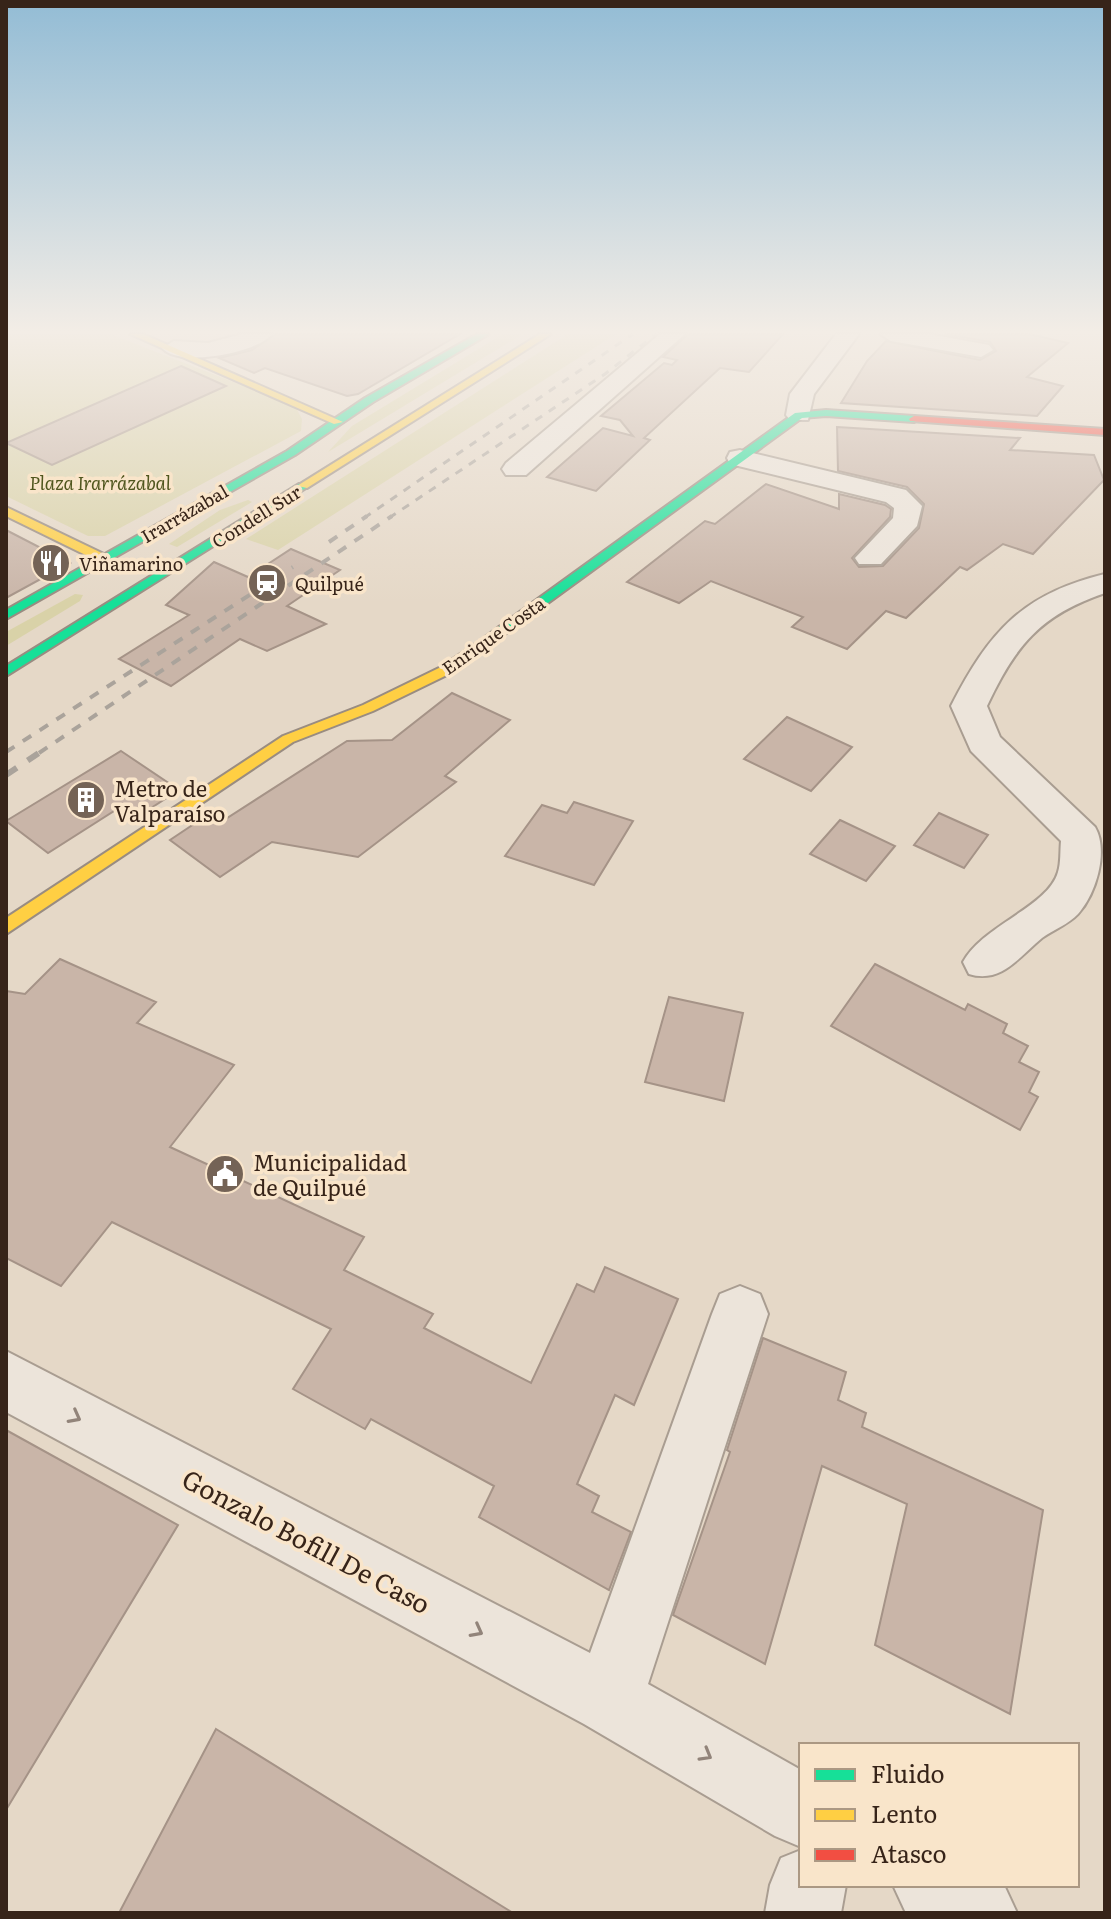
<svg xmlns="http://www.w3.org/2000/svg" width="1111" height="1919" viewBox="0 0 1111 1919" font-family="Literata,serif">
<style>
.green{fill:#d9d2a8}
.building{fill:#c9b5a8;stroke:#a59387;stroke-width:2}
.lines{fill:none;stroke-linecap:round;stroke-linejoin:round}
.street-casing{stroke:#a99d91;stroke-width:4}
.fast-casing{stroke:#998c81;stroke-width:4}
.slow-casing{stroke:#998c81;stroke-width:4}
.jam-casing{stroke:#998c81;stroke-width:4}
.street{fill:#ece4da;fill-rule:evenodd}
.fast{fill:#16e098;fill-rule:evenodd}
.slow{fill:#ffcf43;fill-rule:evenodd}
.jam{fill:#f24e42;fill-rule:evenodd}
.rail-far2{stroke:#aaa39b;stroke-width:3;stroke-dasharray:8 8;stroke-linecap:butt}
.rail-far1{stroke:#aaa39b;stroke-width:4;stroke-dasharray:10 10;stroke-linecap:butt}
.rail{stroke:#aaa39b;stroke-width:6;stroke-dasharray:13 13;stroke-linecap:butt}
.oneway{stroke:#92847a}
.labels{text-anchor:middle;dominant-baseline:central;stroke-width:7;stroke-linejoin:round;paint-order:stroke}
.far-park-label{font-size:18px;font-style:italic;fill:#50561e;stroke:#f9e5ca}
.far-street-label{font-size:18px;fill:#372419;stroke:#f9e5ca}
.far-poi-label{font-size:18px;fill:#372419;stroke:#f9e5ca;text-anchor:start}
.poi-label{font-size:22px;fill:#372419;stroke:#f9e5ca;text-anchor:start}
.near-street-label{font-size:26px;fill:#372419;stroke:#f9e5ca}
</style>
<rect width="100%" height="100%" fill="#e5d8c7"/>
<g class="green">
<polygon points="9,334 110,334 295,406 302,419 301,431 105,536 88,536 6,496"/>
<polygon points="503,334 523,334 328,452 352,426"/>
<polygon points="568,334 616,334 278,550 246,539"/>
<polygon points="248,500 252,502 177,547 169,544 220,510"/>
<polygon points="75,594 83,595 80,601 6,646 6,632"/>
</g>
<g class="building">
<polygon points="275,334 460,334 358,394 347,396 265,368 254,373 219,358 252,350"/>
<polygon points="688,334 783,334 749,372 720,368 644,438 650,440 596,491 547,477 603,428 633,436 620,420 601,416 664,363 672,365 677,360 663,357"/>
<polygon points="945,334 1029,334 1068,343 1027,377 1063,386 1037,416 841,403 867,361 886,341 980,360 996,351 990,342"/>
<polygon points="181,366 226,386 52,465 6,443"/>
<polygon points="837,427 1020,438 1010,450 1094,455 1104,480 1033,554 1003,544 967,570 960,567 906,618 886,611 847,649 792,627 803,617 711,581 679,603 627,582 705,521 715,524 766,484 839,509 839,494 885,505 891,509 890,517 852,558 859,567 883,566 919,528 924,504 907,487 838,471"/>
<polygon points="6,530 70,563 6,598"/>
<polygon points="291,549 340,570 287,606 326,624 267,651 240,639 171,686 119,659 189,615 166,605 214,562 248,577"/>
<polygon points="452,693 510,720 445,776 456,782 358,857 272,842 220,877 170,840 212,812 224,820 347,741 392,740"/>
<polygon points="787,717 852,747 811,791 744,759"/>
<polygon points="121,751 179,790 137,817 122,806 48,853 6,821"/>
<polygon points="574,802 633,821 594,885 505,856 542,805 567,813"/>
<polygon points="939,813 988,835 964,868 914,845"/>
<polygon points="840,820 895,846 866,881 810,854"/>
<polygon points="60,959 156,1002 137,1023 234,1065 170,1147 364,1237 344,1270 433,1314 424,1328 531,1383 577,1284 594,1292 605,1267 678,1299 634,1405 615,1395 577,1484 599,1496 592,1512 631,1532 609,1590 479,1517 494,1486 371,1419 365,1429 293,1389 331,1329 112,1222 61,1286 6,1258 6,991 25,994"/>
<polygon points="875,964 965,1010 968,1004 1007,1024 1003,1033 1028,1046 1019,1062 1039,1072 1029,1092 1038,1097 1020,1130 831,1026"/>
<polygon points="669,997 743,1013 724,1101 645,1082"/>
<polygon points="763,1338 846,1372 838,1400 866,1413 862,1427 1043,1510 1010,1714 875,1645 907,1504 822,1466 765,1664 673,1615 730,1452 727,1450"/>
<polygon points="6,1430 178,1525 6,1810"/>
<polygon points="216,1729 513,1913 119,1913"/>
</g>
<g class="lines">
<defs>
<g id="street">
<path d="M242 334H272C258 353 178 368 162 348L174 341 208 343Z"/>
<polygon points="660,334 685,334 526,475 506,475 502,469 506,463"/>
<polygon points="836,334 859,334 814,394 808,420 790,420 786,415 790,394"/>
<polygon points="880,334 929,334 989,345 993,350 981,357 891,341"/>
<polygon points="740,450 906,490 922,506 917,526 881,564 859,564 855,558 893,518 894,508 886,502 730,464 727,458 730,452"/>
<path d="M1105 574V593C1040 615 1015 646 987 706L1000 737 1095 827C1109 851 1096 894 1078 914 1069 924 1053 930 1042 938 1019 957 1001 984 969 974L963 962C983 925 1048 907 1058 872 1061 863 1060 851 1061 841L971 751 951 706C989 632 1022 594 1105 574Z"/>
<polygon points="740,1286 760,1294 768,1314 648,1684 801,1770 801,1847 775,1836 584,1724 6,1412 6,1351 590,1653 712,1314 720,1294"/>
<polygon points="801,1850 801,1885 846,1885 841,1913 765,1913 770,1885 781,1858"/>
<polygon points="893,1885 1004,1885 1017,1913 906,1913"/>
</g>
<g id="fast">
<polygon points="477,334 489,334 373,402 295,455 6,619 6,610 287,451 365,398"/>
<polygon points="826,410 914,416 919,419 914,422 826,416 802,418 497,640 487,640 485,637 795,413"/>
<polygon points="299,484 309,486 6,676 6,666"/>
</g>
<g id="slow">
<polygon points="130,334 143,334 343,422 334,424"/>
<polygon points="540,334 551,334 307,488 297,486"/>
<polygon points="6,507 108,556 110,559 100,562 6,516"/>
<polygon points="492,633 497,634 497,640 451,673 373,711 293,742 6,934 6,918 283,736 363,705 441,667"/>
</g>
<polygon id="jam" points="914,416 1105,429 1105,435 910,421 909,419"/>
</defs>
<use href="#street" class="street-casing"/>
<use href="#fast" class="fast-casing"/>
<use href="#slow" class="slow-casing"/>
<use href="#jam" class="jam-casing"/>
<use href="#street" class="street"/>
<use href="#fast" class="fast"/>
<use href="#slow" class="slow"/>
<use href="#jam" class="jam"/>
<g class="rail-far2">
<polyline points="364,518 633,334"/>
<polyline points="389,518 605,374 656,334"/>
</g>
<g class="rail-far1">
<polyline points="329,542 367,516"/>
<polyline points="6,752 293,567"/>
<polyline points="39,753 392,516"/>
</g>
<polyline class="rail" points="6,775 42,751"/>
</g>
<defs><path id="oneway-chevron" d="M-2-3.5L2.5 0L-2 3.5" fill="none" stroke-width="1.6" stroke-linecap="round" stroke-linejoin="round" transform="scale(2)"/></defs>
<g class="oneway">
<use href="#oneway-chevron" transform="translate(75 1417) rotate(28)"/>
<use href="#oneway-chevron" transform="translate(477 1631) rotate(28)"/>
<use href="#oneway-chevron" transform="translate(706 1755) rotate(30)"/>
</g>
<linearGradient id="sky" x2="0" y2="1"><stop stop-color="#93bcd5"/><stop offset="0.55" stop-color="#f3ede6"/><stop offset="1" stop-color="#f3ede6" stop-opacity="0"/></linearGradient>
<rect width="1111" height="603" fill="url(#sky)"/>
<defs>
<symbol id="restaurant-disc" viewBox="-11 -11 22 22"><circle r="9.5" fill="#746356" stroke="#f9e5ca"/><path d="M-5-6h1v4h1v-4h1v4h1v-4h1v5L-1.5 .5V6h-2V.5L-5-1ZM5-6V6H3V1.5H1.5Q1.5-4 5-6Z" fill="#fff"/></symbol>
<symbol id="station-disc" viewBox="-11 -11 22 22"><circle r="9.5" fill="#746356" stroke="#f9e5ca"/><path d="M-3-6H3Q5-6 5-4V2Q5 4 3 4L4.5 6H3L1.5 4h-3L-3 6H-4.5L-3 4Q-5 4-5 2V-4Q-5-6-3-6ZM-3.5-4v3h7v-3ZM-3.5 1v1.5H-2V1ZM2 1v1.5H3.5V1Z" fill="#fff"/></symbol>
<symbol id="building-disc" viewBox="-11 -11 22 22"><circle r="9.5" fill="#746356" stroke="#f9e5ca"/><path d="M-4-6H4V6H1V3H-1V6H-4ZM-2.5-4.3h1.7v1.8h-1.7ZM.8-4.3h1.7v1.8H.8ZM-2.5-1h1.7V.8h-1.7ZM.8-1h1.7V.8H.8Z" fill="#fff"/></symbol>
<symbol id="civic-disc" viewBox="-11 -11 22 22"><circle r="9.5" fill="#746356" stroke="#f9e5ca"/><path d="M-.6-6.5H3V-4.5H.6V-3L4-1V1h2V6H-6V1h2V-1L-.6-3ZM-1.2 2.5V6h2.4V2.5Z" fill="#fff"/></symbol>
</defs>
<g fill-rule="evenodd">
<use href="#restaurant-disc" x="29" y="541" width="44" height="44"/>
<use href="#station-disc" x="245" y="561" width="44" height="44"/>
<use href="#building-disc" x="64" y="778" width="44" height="44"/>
<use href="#civic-disc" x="203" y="1152" width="44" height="44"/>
</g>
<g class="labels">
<g class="far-park-label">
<text x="100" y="482">Plaza Irarrázabal</text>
</g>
<g class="far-street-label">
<text transform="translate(184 513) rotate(-30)">Irarrázabal</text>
<text transform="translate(256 516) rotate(-32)">Condell Sur</text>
<text transform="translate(493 635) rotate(-35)">Enrique Costa</text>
</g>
<g class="far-poi-label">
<text x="79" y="563">Viñamarino</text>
<text x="295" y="583">Quilpué</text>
</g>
<g class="poi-label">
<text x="114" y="787">Metro de<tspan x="114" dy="25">Valparaíso</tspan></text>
<text x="253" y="1161">Municipalidad<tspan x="253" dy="25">de Quilpué</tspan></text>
</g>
<g class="near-street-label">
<text transform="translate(307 1540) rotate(28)">Gonzalo Bofill De Caso</text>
</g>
</g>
<rect width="1111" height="1919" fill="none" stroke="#372419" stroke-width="16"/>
<rect x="799" y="1743" width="280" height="144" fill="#f9e5ca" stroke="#ab9883" stroke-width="2"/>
<rect x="815" y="1769" width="40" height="12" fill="#16e098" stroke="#ab9883" stroke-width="2"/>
<text x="871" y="1783" font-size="24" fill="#372419">Fluido</text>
<rect x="815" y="1809" width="40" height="12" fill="#ffcf43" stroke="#ab9883" stroke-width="2"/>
<text x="871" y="1823" font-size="24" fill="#372419">Lento</text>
<rect x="815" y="1849" width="40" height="12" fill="#f24e42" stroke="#ab9883" stroke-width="2"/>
<text x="871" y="1863" font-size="24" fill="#372419">Atasco</text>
</svg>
